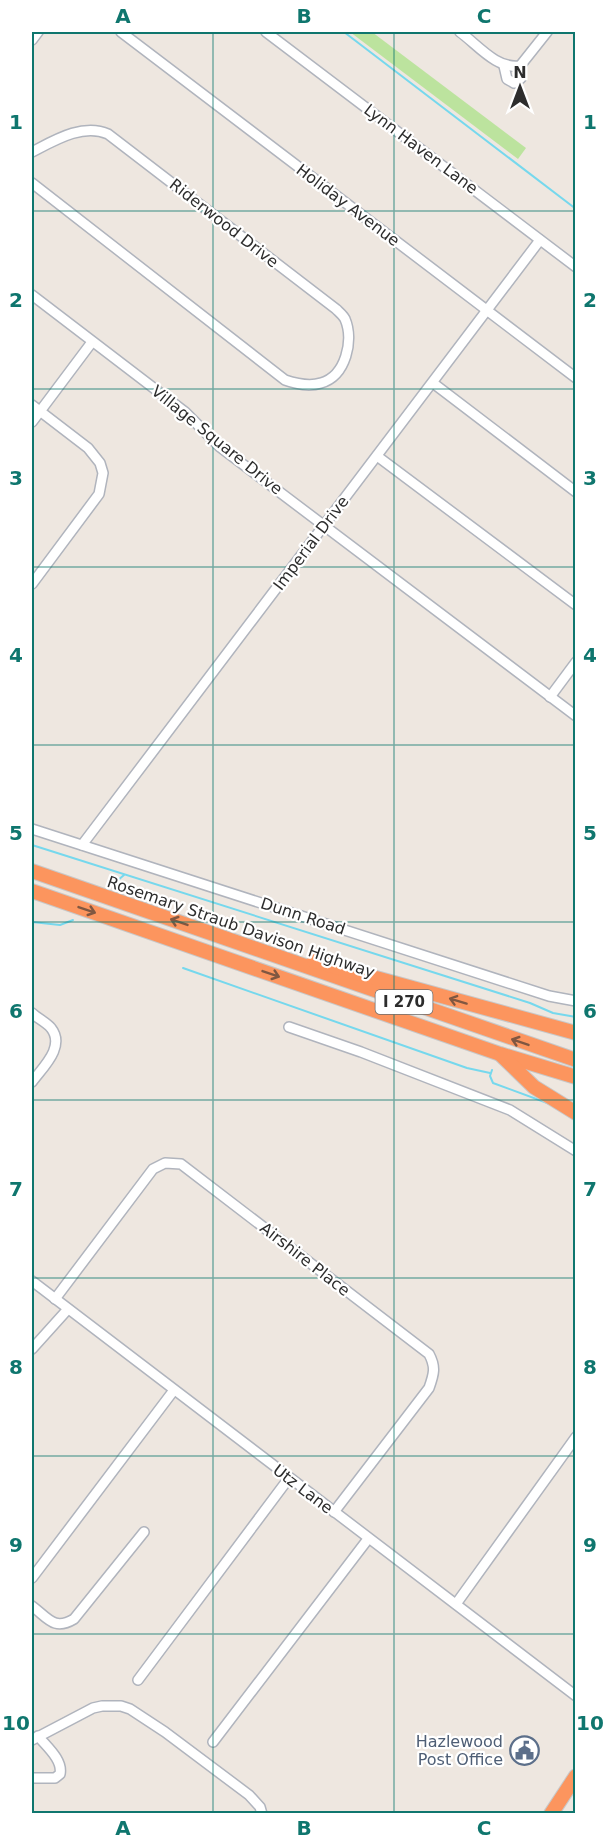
<svg xmlns="http://www.w3.org/2000/svg" width="607" height="1845" viewBox="0 0 607 1845" font-family="'DejaVu Sans',sans-serif">
<style>
.green{fill:#bce39e}
.lines{fill:none;stroke-linecap:round;stroke-linejoin:round}
.stream{stroke:#76d8ed;stroke-width:2}
.minor-casing{stroke:#b0b4bd;stroke-width:12}
.highway-casing{stroke:#c8c8c8;stroke-width:16}
.minor{stroke:#fff;stroke-width:9}
.highway{stroke:#fc955e;stroke-width:14}
.oneway{stroke:#805741}
.grid{fill:none;stroke:#0f766e;stroke-width:1.5;stroke-opacity:0.55}
.labels{text-anchor:middle;dominant-baseline:central;stroke-width:4.5;stroke-linejoin:round;paint-order:stroke}
.shield{fill:#fff;stroke:#6c6c6c;stroke-width:1.5}
.shield-label{font-size:15px;font-weight:bold;fill:#2d2d2d}
.street-label{font-size:16px;fill:#2d2d2d;stroke:#fff}
.service-label{font-size:16px;fill:#4e5e75;stroke:#fff;text-anchor:end}
.neatline{fill:none;stroke:#0f766e;stroke-width:2}
.grid-label{font-size:20px;text-anchor:middle;font-weight:bold;fill:#0f766e}
</style>
<rect width="100%" height="100%" fill="#eee7e0"/>
<polygon class="green" points="350,32 372,32 526,148 518,159"/>
<g class="lines">
<g class="stream">
<polyline points="344,32 576,209"/>
<polyline points="32,845 530,1003 553,1013 576,1017"/>
<polyline points="117,881 124,875"/>
<polyline points="32,922 60,925 73,920"/>
<polyline points="183,968 467,1068 490,1073"/>
<polyline points="492,1070 490,1076 493,1083 550,1104"/>
</g>
<defs>
<g id="minor">
<polyline points="121,32 576,378"/>
<polyline points="266,32 576,267"/>
<path d="M460 32C478 45 496 69 520 66"/>
<polyline points="32,40 38,32"/>
<polyline points="504,66 507,79 514,83 521,78 520,66"/>
<polyline points="520,66 547,32"/>
<path d="M32 152C55 140 83 123 108 134L336 309C339 312 343 315 345 319 354 340 346 376 321 383 309 387 297 384 285 380L32 183"/>
<polyline points="32,295 185,412 220,447 576,716"/>
<polyline points="433,383 576,492"/>
<polyline points="32,405 88,448 100,463 103,473 99,494 32,584"/>
<polyline points="32,422 92,342"/>
<polyline points="377,456 576,605"/>
<polyline points="550,697 576,662"/>
<polyline points="32,829 549,996 576,1001"/>
<polyline points="82,845 540,240"/>
<path d="M32 1013C37 1018 46 1022 51 1028 66 1047 42 1068 32 1082"/>
<polyline points="289,1027 361,1052 510,1110 576,1151"/>
<polyline points="32,1281 576,1696"/>
<path d="M55 1299 153 1169 165 1163 181 1164 429 1354C436 1367 434 1374 429 1388L334 1512"/>
<polyline points="32,1349 68,1309"/>
<polyline points="32,1578 174,1390"/>
<polyline points="456,1604 576,1437"/>
<path d="M32 1606C48 1618 54 1631 74 1619L144 1532"/>
<polyline points="138,1680 289,1478"/>
<polyline points="32,1740 93,1708 102,1706 121,1706 130,1709 165,1732 249,1795 260,1807 262,1814"/>
<polyline points="213,1742 368,1539"/>
<path d="M32 1778H55L60 1774C63 1760 47 1747 38 1736"/>
</g>
<g id="highway">
<polyline points="32,871 576,1060"/>
<polyline points="32,891 500,1054 576,1077"/>
<polyline points="314,961 576,1033"/>
<polyline points="501,1055 534,1087 576,1113"/>
<polyline points="551,1814 576,1776"/>
</g>
</defs>
<use href="#minor" class="minor-casing"/>
<use href="#highway" class="highway-casing"/>
<use href="#minor" class="minor"/>
<use href="#highway" class="highway"/>
</g>
<defs><path id="oneway-shaft" d="M-6 0H5M1.5-3L5.5 0L1.5 3" fill="none" stroke-width="1.6" stroke-linecap="round" stroke-linejoin="round" transform="scale(1.5)"/></defs>
<g class="oneway">
<use href="#oneway-shaft" transform="translate(87 910) rotate(19)"/>
<use href="#oneway-shaft" transform="translate(179 922) rotate(-161)"/>
<use href="#oneway-shaft" transform="translate(271 974) rotate(19)"/>
<use href="#oneway-shaft" transform="translate(458 1001) rotate(-163)"/>
<use href="#oneway-shaft" transform="translate(520 1042) rotate(-161)"/>
</g>
<path class="grid" d="M213 32V1814M394 32V1814M32 211H576M32 389H576M32 567H576M32 745H576M32 922H576M32 1100H576M32 1278H576M32 1456H576M32 1634H576"/>
<defs>
<symbol id="civic-ring" viewBox="-11 -11 22 22"><circle r="9.5" fill="#fff" stroke="#5c6f8a" stroke-width="1.5"/><path d="M-.6-6.5H3V-4.5H.6V-3L4-1V1h2V6H-6V1h2V-1L-.6-3ZM-1.2 2.5V6h2.4V2.5Z" fill="#5c6f8a"/></symbol>
</defs>
<g fill-rule="evenodd">
<use href="#civic-ring" x="508" y="1734" width="33" height="33"/>
</g>
<g class="labels">
<rect class="shield" x="375.5" y="990" width="57" height="24" rx="4.5"/>
<g class="shield-label">
<text x="404" y="1002">I 270</text>
</g>
<g class="street-label">
<text transform="translate(421 149) rotate(37)">Lynn Haven Lane</text>
<text transform="translate(348 205) rotate(37)">Holiday Avenue</text>
<text transform="translate(224 223) rotate(38)">Riderwood Drive</text>
<text transform="translate(217 440) rotate(39)">Village Square Drive</text>
<text transform="translate(311 543) rotate(-53)">Imperial Drive</text>
<text transform="translate(303 916) rotate(18)">Dunn Road</text>
<text transform="translate(241 927) rotate(19)">Rosemary Straub Davison Highway</text>
<text transform="translate(305 1259) rotate(38)">Airshire Place</text>
<text transform="translate(303 1489) rotate(37)">Utz Lane</text>
</g>
<g class="service-label">
<text x="503" y="1741">Hazlewood<tspan x="503" dy="18">Post Office</tspan></text>
</g>
</g>
<rect width="607" height="1845" fill="none" stroke="#ffffff" stroke-width="66"/>
<g transform="translate(520 87)" stroke="#ffffff" stroke-width="4.5" paint-order="stroke">
<path d="M0-4.5L10 22L0 15L-10 22Z" fill="#2d2d2d"/>
<text y="-9" font-size="16" font-weight="bold" text-anchor="middle" fill="#2d2d2d">N</text>
</g>
<rect x="33" y="33" width="541" height="1779" class="neatline"/>
<g class="grid-label">
<text x="123" y="23">A</text>
<text x="304" y="23">B</text>
<text x="484" y="23">C</text>
<text x="16" y="129">1</text>
<text x="590" y="129">1</text>
<text x="16" y="307">2</text>
<text x="590" y="307">2</text>
<text x="16" y="485">3</text>
<text x="590" y="485">3</text>
<text x="16" y="662">4</text>
<text x="590" y="662">4</text>
<text x="16" y="840">5</text>
<text x="590" y="840">5</text>
<text x="16" y="1018">6</text>
<text x="590" y="1018">6</text>
<text x="16" y="1196">7</text>
<text x="590" y="1196">7</text>
<text x="16" y="1374">8</text>
<text x="590" y="1374">8</text>
<text x="16" y="1552">9</text>
<text x="590" y="1552">9</text>
<text x="16" y="1730">10</text>
<text x="590" y="1730">10</text>
<text x="123" y="1835">A</text>
<text x="304" y="1835">B</text>
<text x="484" y="1835">C</text>
</g>
</svg>
